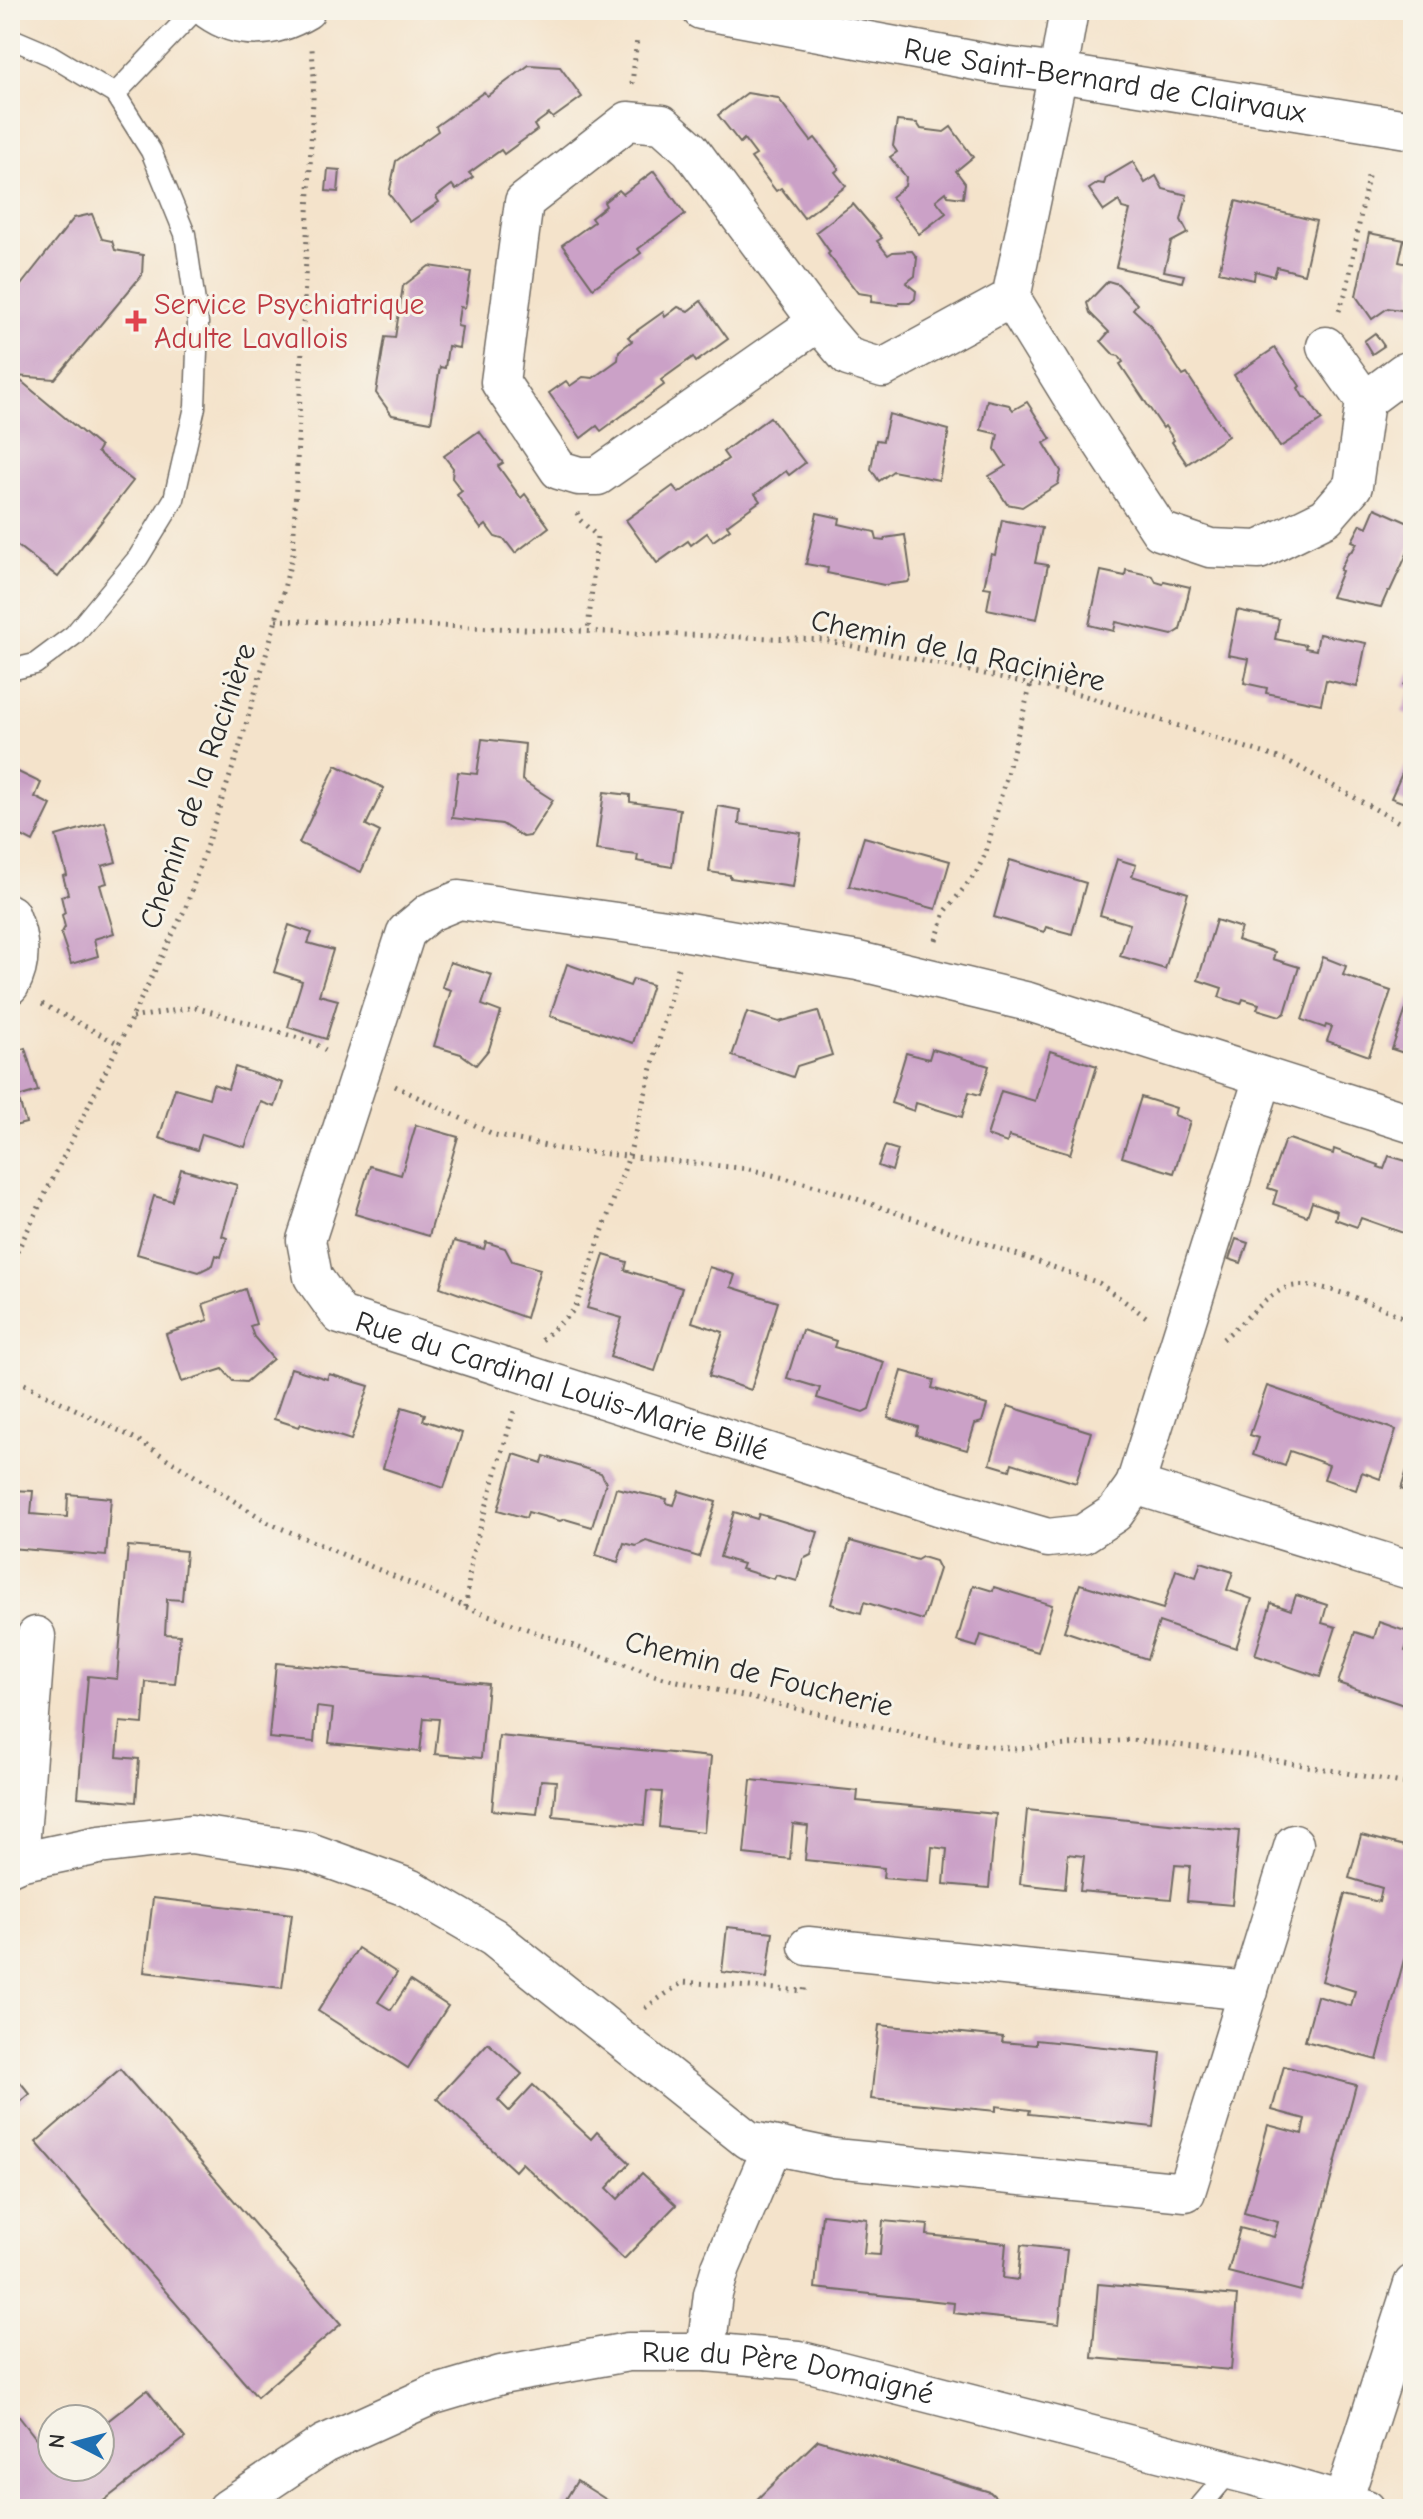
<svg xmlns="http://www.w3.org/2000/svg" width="1423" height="2519" viewBox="0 0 1423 2519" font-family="'Comic Neue',sans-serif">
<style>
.building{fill:#cba1c7}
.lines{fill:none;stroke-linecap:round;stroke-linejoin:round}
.service-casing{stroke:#716b63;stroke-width:23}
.minor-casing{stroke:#716b63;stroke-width:41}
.path{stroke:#716b63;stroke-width:5;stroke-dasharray:2 6;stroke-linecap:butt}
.service{stroke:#fff;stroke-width:20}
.minor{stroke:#fff;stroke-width:38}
.health-dot{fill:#e0444e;stroke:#f7f3e8;stroke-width:3}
.labels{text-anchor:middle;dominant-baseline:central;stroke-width:6;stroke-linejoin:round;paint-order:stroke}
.street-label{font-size:30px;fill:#2b2b2b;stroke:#f7f3e8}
.health-label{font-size:30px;fill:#be3a42;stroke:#f7f3e8;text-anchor:start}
</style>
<rect width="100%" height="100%" fill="#f7f3e8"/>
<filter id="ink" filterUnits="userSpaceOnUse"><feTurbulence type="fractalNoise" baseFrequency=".0125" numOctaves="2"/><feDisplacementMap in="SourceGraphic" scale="16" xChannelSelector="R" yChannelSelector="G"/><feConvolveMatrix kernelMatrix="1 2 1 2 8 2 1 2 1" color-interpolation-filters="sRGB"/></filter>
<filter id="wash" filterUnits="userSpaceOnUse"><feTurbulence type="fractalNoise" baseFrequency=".006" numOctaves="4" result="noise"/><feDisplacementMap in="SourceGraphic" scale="32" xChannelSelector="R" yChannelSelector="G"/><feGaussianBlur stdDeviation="1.8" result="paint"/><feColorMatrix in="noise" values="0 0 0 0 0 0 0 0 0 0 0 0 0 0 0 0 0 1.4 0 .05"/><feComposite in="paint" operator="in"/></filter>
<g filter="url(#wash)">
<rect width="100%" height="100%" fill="#f4e3cb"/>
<g id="blocks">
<g class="building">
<polygon points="529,65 560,67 582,97 553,118 549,114 534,125 537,130 504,154 501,150 469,173 473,177 456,190 452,185 436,197 439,202 410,222 389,194 396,161 438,131 436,126 484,92 487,96"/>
<polygon points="747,93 778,98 811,141 815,138 839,169 835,172 846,186 804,218 781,188 776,191 751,158 756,155 744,139 740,143 718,115"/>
<polygon points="897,121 917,123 921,129 944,132 951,127 973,157 956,171 965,183 963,198 948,196 946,192 936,200 946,213 919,234 891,197 905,186 906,177 890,157 897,152 893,146"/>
<polygon points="1133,162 1145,183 1156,176 1163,189 1187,195 1181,220 1188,233 1171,242 1164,271 1184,275 1182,282 1116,267 1130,210 1122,208 1119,201 1104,211 1089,189 1098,183 1104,184 1106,178"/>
<polygon points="328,169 340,170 338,192 326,191"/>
<polygon points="654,171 685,214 638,249 641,253 593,288 562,245 594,222 591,218 606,206 604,202 619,190 623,194"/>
<polygon points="1236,201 1316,221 1304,274 1277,267 1274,276 1255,271 1254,280 1219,272"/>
<polygon points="853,204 882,238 877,241 888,255 893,252 912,251 917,258 915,276 906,283 916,291 915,299 910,303 899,303 898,305 871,302 872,295 858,293 828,254 830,252 816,232"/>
<polygon points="92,214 102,239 112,241 115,250 143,255 142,275 55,379 15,376 100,447 97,452 133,481 58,577 10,540 10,299 74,218"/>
<polygon points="1369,233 1404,240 1399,262 1413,265 1413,312 1388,308 1372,319 1356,296"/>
<polygon points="429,266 471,272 465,308 460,307 457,326 462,327 459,348 448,346 445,368 440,367 431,422 392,415 376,393 385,337 395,338 403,286"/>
<polygon points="1108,281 1118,284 1137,304 1133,309 1149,324 1183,376 1187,374 1228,436 1187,464 1172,442 1174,440 1165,426 1163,428 1120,364 1123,362 1119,356 1114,355 1101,341 1109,332 1090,313 1087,303"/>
<polygon points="701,301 728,339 696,362 693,357 661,380 664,385 601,431 597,426 581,438 549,393 566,381 570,386 583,377 593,378 618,360 619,351 632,341 628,337 663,312 665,317 678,307 688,311"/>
<polygon points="1375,333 1384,346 1372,354 1364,341"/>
<polygon points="1275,348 1300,386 1298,388 1303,397 1307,398 1322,420 1280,447 1234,375"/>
<polygon points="987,400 1009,405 1013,410 1027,402 1051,439 1044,443 1061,471 1058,484 1022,507 1007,504 989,476 1006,466 995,449 998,434 981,430"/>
<polygon points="889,414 949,430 939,480 893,471 879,481 871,469 876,440 883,441"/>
<polygon points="770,417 805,463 789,475 786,471 755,494 760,501 727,525 730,529 713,541 707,533 691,545 688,541 657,563 626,520 673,486 679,493 728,459 723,452"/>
<polygon points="479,431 503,463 498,466 521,498 525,494 549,527 515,553 505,540 495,537 486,525 481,529 457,495 462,491 452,478 453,468 444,456"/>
<polygon points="1375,508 1413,525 1413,541 1390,591 1388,591 1381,607 1331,597 1342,571 1340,570 1348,553 1353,550 1357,543 1352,541 1361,524 1367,527"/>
<polygon points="817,513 840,518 839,524 875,532 877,540 884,541 885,538 905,535 911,577 908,582 884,585 827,573 828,568 806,564"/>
<polygon points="1002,520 1042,528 1035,563 1048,565 1037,619 987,609 991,588 984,587 991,554 995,555"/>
<polygon points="1126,570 1153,576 1156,582 1163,584 1164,581 1190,587 1180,630 1172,635 1116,622 1114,631 1089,625 1101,571 1125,576"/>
<polygon points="1237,610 1279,619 1275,639 1306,645 1305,648 1316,650 1319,634 1366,643 1357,687 1326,680 1321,704 1266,693 1267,688 1244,683 1249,659 1228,655"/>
<polygon points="1413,670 1413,717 1402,712 1412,689 1404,685"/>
<polygon points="482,739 525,744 522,780 553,800 530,836 523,837 502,824 452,818 458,772 477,774"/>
<polygon points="1413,749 1413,806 1391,798"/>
<polygon points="336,765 384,788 366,825 380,832 361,872 299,843"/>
<polygon points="10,768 41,783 35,797 51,805 33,842 16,833 18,828 10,824"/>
<polygon points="604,792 630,795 630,802 680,809 672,867 637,861 638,855 596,850"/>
<polygon points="718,806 740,810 739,824 801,833 793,887 730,878 730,875 709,872"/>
<polygon points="105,822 116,862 102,866 107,883 100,885 114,933 94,939 98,956 71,964 61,934 65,927 62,915 65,913 61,896 68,894 63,876 67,875 56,836"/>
<polygon points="864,837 950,861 936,909 849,886"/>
<polygon points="1117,859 1136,865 1132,876 1188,893 1165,969 1120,956 1130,924 1100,915"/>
<polygon points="1010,860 1086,883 1072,934 1046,927 1044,932 994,917"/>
<polygon points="1216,920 1241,928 1237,940 1275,952 1273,959 1299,967 1285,1013 1280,1016 1257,1009 1259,1004 1243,999 1241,1004 1219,997 1222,988 1198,980"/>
<polygon points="289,925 312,933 308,943 333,950 319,995 338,1000 326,1039 288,1027 302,981 274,972"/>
<polygon points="1323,957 1346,966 1343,975 1391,991 1369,1056 1327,1041 1332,1027 1326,1025 1325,1028 1302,1020"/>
<polygon points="450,962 492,975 482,1005 501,1012 489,1049 476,1065 461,1054 434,1046 451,990 442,987"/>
<polygon points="567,964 630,986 633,979 652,985 633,1043 550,1016"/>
<polygon points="1410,998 1413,1000 1413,1056 1392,1049"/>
<polygon points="818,1011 832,1055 797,1066 793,1077 732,1056 747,1012 779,1022"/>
<polygon points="25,1048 38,1091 18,1097 26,1123 10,1127 10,1053"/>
<polygon points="932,1049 989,1066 980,1095 969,1092 962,1117 916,1103 914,1111 891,1103 906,1053 929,1059"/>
<polygon points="1050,1051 1097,1066 1070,1154 1009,1136 1007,1143 987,1136 1001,1091 1035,1101"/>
<polygon points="235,1067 283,1083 275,1107 261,1102 245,1147 202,1134 197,1150 159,1138 175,1088 209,1098 213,1084 228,1089"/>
<polygon points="1141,1097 1176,1108 1174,1115 1190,1121 1174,1173 1122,1157"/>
<polygon points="416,1125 458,1137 429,1236 355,1214 370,1166 401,1175"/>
<polygon points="1289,1139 1333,1154 1334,1149 1379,1165 1378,1167 1384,1169 1389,1156 1413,1163 1413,1222 1409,1235 1361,1218 1357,1227 1335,1219 1337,1211 1312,1202 1307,1216 1273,1204 1277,1191 1268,1188 1284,1142"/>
<polygon points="885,1146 898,1150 892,1171 878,1166"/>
<polygon points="181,1169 237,1185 222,1236 227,1238 221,1257 216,1255 213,1265 199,1272 137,1254 154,1196 172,1201"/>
<polygon points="1236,1239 1248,1243 1241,1263 1229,1259"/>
<polygon points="454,1241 484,1249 486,1242 505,1248 512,1261 540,1269 526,1318 440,1287"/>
<polygon points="604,1255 627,1262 625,1270 682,1288 655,1371 610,1357 622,1318 587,1308"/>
<polygon points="709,1267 735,1275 731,1287 778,1302 751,1390 709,1376 723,1332 692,1322"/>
<polygon points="245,1289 256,1324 250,1326 254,1337 273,1359 246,1382 233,1381 223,1369 182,1382 166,1334 208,1320 203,1304"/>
<polygon points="802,1330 836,1341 834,1347 884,1362 869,1409 863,1412 817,1398 820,1388 787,1378"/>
<polygon points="291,1368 327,1379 329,1374 369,1386 351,1440 301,1424 299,1427 274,1419"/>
<polygon points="902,1371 934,1380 932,1388 987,1405 982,1422 975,1424 967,1450 916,1435 918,1427 888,1418"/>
<polygon points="1267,1386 1396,1430 1380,1479 1362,1472 1356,1490 1324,1479 1329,1465 1310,1458 1290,1451 1285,1466 1253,1455 1259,1438 1250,1435"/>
<polygon points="1008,1406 1091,1432 1076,1483 1012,1463 1010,1470 990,1464"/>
<polygon points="402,1407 425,1414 423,1420 462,1433 444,1488 383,1468"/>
<polygon points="514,1454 542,1463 544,1456 601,1473 606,1482 592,1527 565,1519 560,1521 528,1512 526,1518 498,1510"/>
<polygon points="1412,1454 1413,1454 1413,1493 1401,1489"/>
<polygon points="616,1488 667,1499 666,1503 674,1505 679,1491 716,1502 699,1557 646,1541 636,1546 624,1543 618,1562 596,1555"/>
<polygon points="10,1490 33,1491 31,1514 67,1517 68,1494 111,1498 106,1556 10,1548"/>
<polygon points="734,1512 757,1519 759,1514 818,1532 811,1555 803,1559 797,1581 776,1575 774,1579 741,1569 743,1564 720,1557"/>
<polygon points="850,1541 917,1560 922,1557 935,1561 939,1569 923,1620 864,1602 861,1613 831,1604"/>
<polygon points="128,1546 186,1551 182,1600 167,1599 165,1634 180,1635 175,1684 146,1682 143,1724 120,1722 117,1757 139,1759 136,1802 78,1797 88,1676 117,1679"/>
<polygon points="1201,1562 1233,1572 1227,1590 1252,1599 1236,1648 1159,1622 1147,1659 1064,1631 1080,1584 1163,1609 1176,1570 1196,1577"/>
<polygon points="973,1585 993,1591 994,1587 1052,1605 1038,1652 981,1635 977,1647 957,1641"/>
<polygon points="1296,1595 1327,1605 1322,1623 1336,1627 1320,1677 1255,1655 1271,1603 1291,1610"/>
<polygon points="1379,1622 1411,1633 1405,1651 1413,1654 1413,1708 1338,1683 1355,1632 1374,1638"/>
<polygon points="276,1663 488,1684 481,1758 435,1754 439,1719 424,1718 420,1752 329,1743 333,1709 317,1707 314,1742 269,1738"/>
<polygon points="499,1736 711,1757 704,1832 659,1827 662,1792 647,1791 644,1825 553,1816 556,1781 541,1780 537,1814 492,1810"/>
<polygon points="751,1780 858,1791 857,1801 996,1814 989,1888 944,1884 947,1849 932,1847 929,1882 883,1878 884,1868 805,1860 808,1826 793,1824 790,1859 744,1854"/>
<polygon points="1027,1810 1239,1831 1232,1905 1187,1901 1190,1866 1175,1865 1171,1899 1080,1891 1084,1856 1068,1854 1065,1889 1020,1884"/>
<polygon points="1361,1835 1413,1848 1413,1926 1377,2060 1305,2041 1317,1996 1351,2006 1355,1991 1322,1981 1345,1894 1379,1902 1382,1888 1349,1878"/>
<polygon points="153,1898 292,1914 282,1988 144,1972"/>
<polygon points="727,1927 773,1932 767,1978 722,1972"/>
<polygon points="358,1948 397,1973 378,2002 391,2010 410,1981 448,2006 408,2068 318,2011"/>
<polygon points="879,2025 1003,2037 1002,2042 1036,2045 1036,2040 1161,2053 1153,2127 1029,2114 1030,2110 996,2106 996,2111 871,2099"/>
<polygon points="488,2043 522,2074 498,2100 509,2111 533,2085 591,2139 597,2132 630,2163 607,2188 618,2199 642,2173 676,2205 624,2259 522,2163 515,2171 437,2098"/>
<polygon points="1284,2066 1356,2085 1301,2291 1228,2272 1240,2228 1274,2237 1278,2222 1244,2213 1268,2125 1302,2134 1305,2119 1272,2110"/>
<polygon points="120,2069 341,2324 257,2397 36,2142"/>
<polygon points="10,2070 30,2094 10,2111"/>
<polygon points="822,2214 867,2219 864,2254 880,2255 883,2221 928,2225 927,2235 1006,2243 1003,2278 1018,2280 1021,2245 1067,2250 1059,2324 953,2313 954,2303 815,2288"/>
<polygon points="1098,2284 1237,2296 1231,2370 1092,2358"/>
<polygon points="147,2390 185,2438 93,2509 10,2509 10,2412 17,2414 52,2459 52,2467 100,2467 100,2427"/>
<polygon points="818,2440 990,2492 1008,2509 747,2509"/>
<polygon points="577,2481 621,2509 560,2509"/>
</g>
</g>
</g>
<g filter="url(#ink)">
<use href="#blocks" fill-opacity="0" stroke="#716b63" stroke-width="2"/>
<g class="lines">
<defs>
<g id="service">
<polyline points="10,38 50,55 115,94 195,10"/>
<polyline points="10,670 35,664 74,635 138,558 174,499 195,407 198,323 185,234 151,151 115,94"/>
<polyline points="1198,2509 1230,2471"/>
</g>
<g id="minor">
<path d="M209 10C240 32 274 29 306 10"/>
<path id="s1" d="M701 10 1003 66 1058 73 1413 130"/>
<polyline points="1069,10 1058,73 1011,298 1077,405 1160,531 1210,548 1259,550 1326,517 1353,486 1365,401"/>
<polyline points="818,322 598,476 579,476 559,470 500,382 524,202 628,121 662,124 690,149 818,322 848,357 883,368 1011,298"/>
<polyline points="1326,346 1365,401 1404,372 1413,370"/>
<path d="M10 914C20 938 23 962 10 985"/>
<path id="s2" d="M1413 1124 1029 1002 858 961 688 932 459 900 430 912 406 932 306 1240 313 1277 340 1315 938 1506 1048 1538 1083 1534 1115 1513 1135 1485 1413 1571"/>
<polyline points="1135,1485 1263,1078"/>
<polyline points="19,1862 36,1636"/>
<polyline points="10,1866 19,1862 99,1845 191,1834 307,1851 409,1888 493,1937 748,2140 834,2158 1186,2192 1294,1844"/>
<polyline points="808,1946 1249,1991"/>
<polyline points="706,2352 713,2294 721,2267 772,2147"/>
<polyline points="1343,2501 1413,2284"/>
<path id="s3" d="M227 2509 324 2444 430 2396 501 2375 628 2352H706L798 2360 1253 2476 1366 2509"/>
</g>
</defs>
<use href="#service" class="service-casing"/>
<use href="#minor" class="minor-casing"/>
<g class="path">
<polyline points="632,84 637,39"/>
<polyline points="1339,311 1347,289 1369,171"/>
<polyline points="577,513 580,520 597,536 588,631"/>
<polyline points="276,620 824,640 1079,694 1288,761 1413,830"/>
<polyline points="936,940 945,912 976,873 986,852 1031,684"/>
<polyline points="42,1004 119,1044"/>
<polyline points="132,1018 195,1007 312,1042 329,1052"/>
<polyline points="395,1086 495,1135 560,1149 749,1169 831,1190 1099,1283 1149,1319"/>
<polyline points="10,1266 186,907 239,749 276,620 293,553 314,77 312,49"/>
<path d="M1223 1339C1240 1325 1263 1300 1281 1290 1310 1273 1385 1309 1413 1322"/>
<polyline points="542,1340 575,1309 629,1156 678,968"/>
<polyline points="10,1377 136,1439 269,1523 466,1607 660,1677 934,1740 1017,1749 1131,1740 1213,1749 1413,1785"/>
<polyline points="466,1607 471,1559 514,1411"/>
<polyline points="645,2008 683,1982 804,1991 805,1984"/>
</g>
<use href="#service" class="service"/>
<use href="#minor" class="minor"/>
</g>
</g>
<path class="health-dot" d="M132 309h8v8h8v8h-8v8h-8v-8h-8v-8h8z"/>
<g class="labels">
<g class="street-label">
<text stroke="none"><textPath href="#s1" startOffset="410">Rue Saint-Bernard de Clairvaux</textPath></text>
<text transform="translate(958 651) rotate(12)">Chemin de la Racinière</text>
<text transform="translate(198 786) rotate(-71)">Chemin de la Racinière</text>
<text stroke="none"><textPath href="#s2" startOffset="1686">Rue du Cardinal Louis-Marie Billé</textPath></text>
<text transform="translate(759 1674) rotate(14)">Chemin de Foucherie</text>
<text stroke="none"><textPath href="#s3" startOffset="598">Rue du Père Domaigné</textPath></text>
</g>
<g class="health-label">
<text x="154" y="304">Service Psychiatrique<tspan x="154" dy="34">Adulte Lavallois</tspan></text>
</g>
</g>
<rect width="1423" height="2519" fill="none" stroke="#f7f3e8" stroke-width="40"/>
<g transform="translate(76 2443) rotate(276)"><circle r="38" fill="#f7f3e8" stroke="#a5a39c" stroke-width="2"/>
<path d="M0-6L14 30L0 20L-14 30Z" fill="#1f6fb2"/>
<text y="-12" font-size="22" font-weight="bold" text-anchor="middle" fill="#2b2b2b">N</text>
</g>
</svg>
